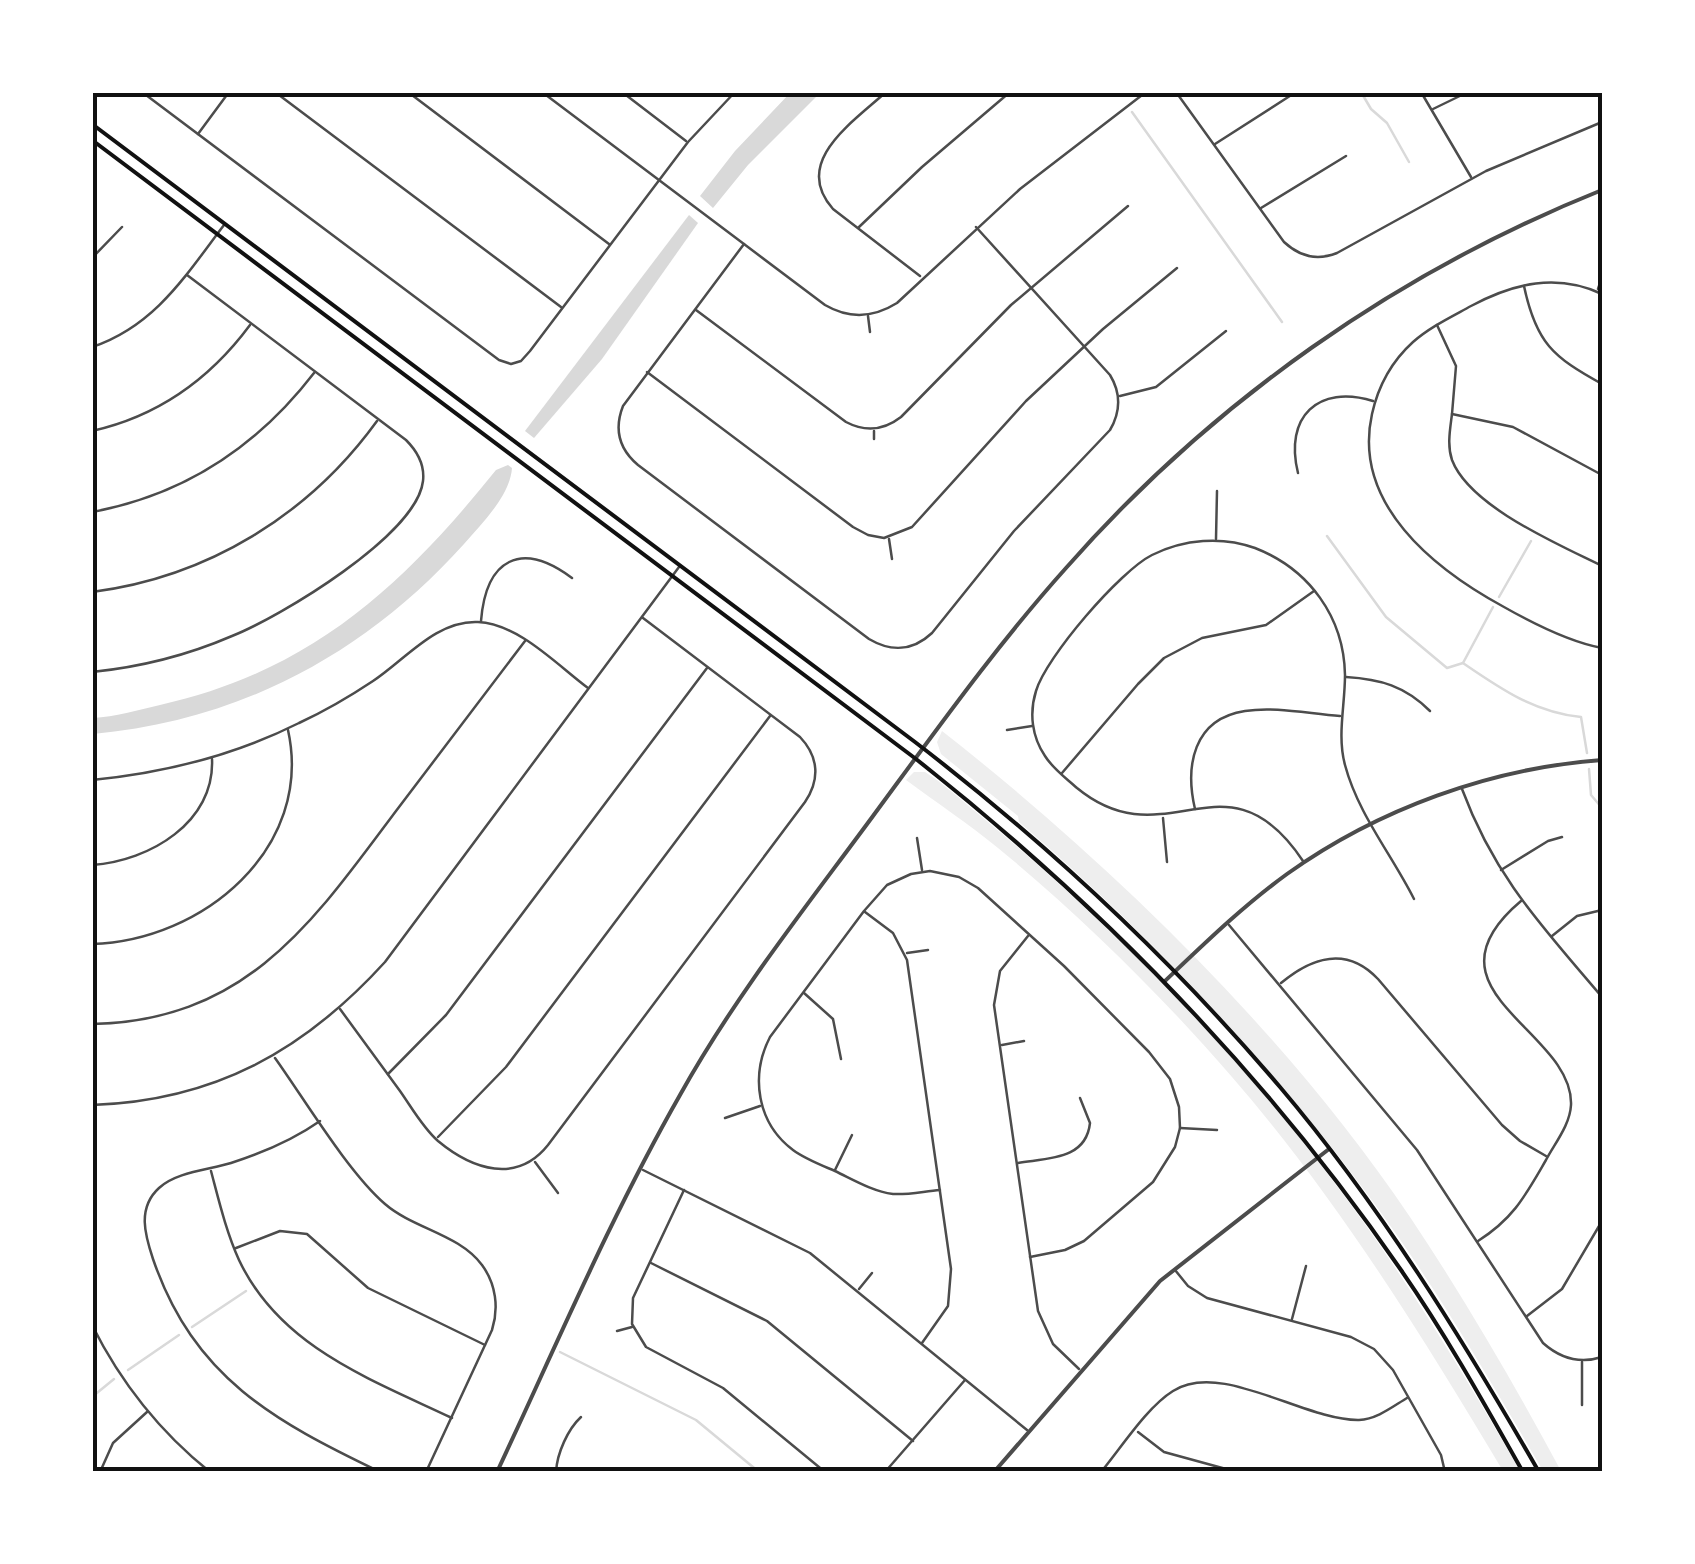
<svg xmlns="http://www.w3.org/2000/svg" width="1695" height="1564" viewBox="0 0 1695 1564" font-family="Rubik,sans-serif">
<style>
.green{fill:#eee}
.water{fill:#d9d9d9}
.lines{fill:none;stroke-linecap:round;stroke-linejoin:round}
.stream{stroke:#d9d9d9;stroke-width:2.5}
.minor{stroke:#4c4c4c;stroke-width:2.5}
.tertiary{stroke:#4c4c4c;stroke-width:4}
.secondary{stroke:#111;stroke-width:4}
.neatline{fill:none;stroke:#111;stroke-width:4}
</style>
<rect width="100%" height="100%" fill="#fff"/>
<g class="green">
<path d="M942 731C1113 865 1288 1036 1410 1217 1465 1299 1514 1384 1561 1471H1543C1497 1392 1451 1313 1399 1238 1290 1083 1162 945 1019 822L1018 816 941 754 937 742Z"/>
<path d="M914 772H925L937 780C1099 910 1246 1057 1367 1227 1423 1306 1472 1388 1520 1471H1503C1422 1335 1336 1197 1232 1077 1165 999 1078 913 998 848 969 824 937 803 906 780Z"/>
</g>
<g class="water">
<polygon points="790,93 820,93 748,165 713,208 700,196 735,151"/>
<polygon points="689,215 698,223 602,359 534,438 525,431"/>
<path d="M508 465 512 468C510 496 482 523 464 544 366 653 240 721 93 734V718C115 717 138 710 160 705 311 671 402 587 496 470Z"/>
</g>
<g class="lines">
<g class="stream">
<polyline points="1118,92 1119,94"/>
<polyline points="1361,92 1371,109 1387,123 1409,162"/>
<polyline points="1132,112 1282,322"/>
<path d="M1327 536 1386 617 1447 668 1463 663C1501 689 1534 712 1581 717L1587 753"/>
<polyline points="1499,597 1531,541"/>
<polyline points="1463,663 1493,607"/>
<polyline points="1589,769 1591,795 1602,808"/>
<polyline points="192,1327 246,1291"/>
<polyline points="560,1352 696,1420 759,1472"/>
<polyline points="128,1370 179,1335"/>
<polyline points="92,1397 114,1379"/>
</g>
<g class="minor">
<polyline points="142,92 499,360 511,364 521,361 530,351 688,142 735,92"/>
<polyline points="275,92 561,307"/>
<polyline points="408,92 609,244"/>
<path d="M542 92 825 305C849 319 873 318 897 303L1020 189 1146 92"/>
<polyline points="622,92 686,141"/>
<path d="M886 92C853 122 791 162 833 209L920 276"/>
<path d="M1176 92 1284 242C1300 257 1317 261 1337 253L1486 171 1602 122"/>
<polyline points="1421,92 1471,177"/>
<polyline points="1433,109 1468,92"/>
<polyline points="198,134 229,92"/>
<polyline points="1215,144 1296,92"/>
<polyline points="1261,208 1346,156"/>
<polyline points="859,227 922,167 1010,92"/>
<path d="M744 244 623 406C614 429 619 449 638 465L869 639C891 652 913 651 932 633L1014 531 1110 430C1121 411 1121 393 1110 375L976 227"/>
<polyline points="92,258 122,227"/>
<path d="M1524 286C1536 343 1553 357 1602 384"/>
<polyline points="1598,289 1602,277"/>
<path d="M1602 294C1557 273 1514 283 1471 306 1451 317 1430 327 1413 342 1392 361 1378 387 1372 414 1352 504 1434 569 1504 607 1534 624 1569 642 1602 648"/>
<path d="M696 310 846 422C865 432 883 431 901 417L1011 305 1128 206"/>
<polyline points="868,316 870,332"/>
<polyline points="1437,325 1456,366 1452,414 1513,427 1602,475"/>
<path d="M92 347C155 326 186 275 224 225"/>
<polyline points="647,372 853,527 868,535 884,538 912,527 1026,401 1103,329 1177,268"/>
<polyline points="1120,396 1156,387 1226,331"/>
<path d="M1452 414C1450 430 1447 445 1452 460 1470 507 1560 545 1602 566"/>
<path d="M92 431C159 416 210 379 250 325"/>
<polyline points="874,431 874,439"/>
<path d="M1298 473C1284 417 1318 384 1373 401"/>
<path d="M92 512C185 495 257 447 314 373"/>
<polyline points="889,539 892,559"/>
<polyline points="1216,539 1217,491"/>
<path d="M92 592C208 577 309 515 377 421"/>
<path d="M481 621C486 559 521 540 572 578"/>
<path d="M92 672C141 667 188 655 232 636 280 617 417 535 423 481 425 464 417 451 406 440L187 275"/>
<path d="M1346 677C1380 679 1405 686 1430 711"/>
<polyline points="1007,730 1032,726"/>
<polyline points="1062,773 1138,684 1164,658 1202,638 1266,625 1314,591"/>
<path d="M92 780C164 773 235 755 299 723 325 711 349 697 373 681 405 660 436 620 478 622 519 624 557 665 588 688"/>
<path d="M1462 789C1495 878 1543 927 1602 997"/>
<path d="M1195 809C1185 766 1193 719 1245 711 1275 706 1310 714 1340 716"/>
<polyline points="1163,818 1167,862"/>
<polyline points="917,838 922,870"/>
<path d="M1303 861C1226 746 1167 862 1077 788 1066 778 1053 769 1045 756 1032 737 1029 713 1036 691 1046 657 1120 571 1152 555 1184 539 1222 536 1255 548 1309 569 1344 617 1345 675 1345 706 1337 735 1345 765 1358 814 1392 855 1414 899"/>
<path d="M92 865C150 861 215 822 212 759"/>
<polyline points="1501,870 1548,841 1562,837"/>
<polyline points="865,912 893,933 907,960 951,1269 948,1306 922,1343"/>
<path d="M1229 925 1417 1150 1543 1343C1561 1359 1580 1364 1602 1357"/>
<polyline points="1028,936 1000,971 994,1005 1038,1311 1053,1344 1079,1369"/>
<polyline points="1552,936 1577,916 1602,910"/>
<path d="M92 944C203 941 314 848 288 730"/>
<polyline points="907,953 928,950"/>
<path d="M1281 983C1312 957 1347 946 1378 979L1502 1125 1520 1141 1546 1156"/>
<polyline points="804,993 833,1019 841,1059"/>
<path d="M340 1009C360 1036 380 1064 400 1091 412 1108 423 1128 438 1141 473 1170 517 1184 548 1145L805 802C820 780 819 757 800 737L643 618"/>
<path d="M92 1024C247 1021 313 922 396 811 439 754 482 697 525 641"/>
<polyline points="1002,1045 1024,1041"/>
<path d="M275 1058C305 1100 348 1172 385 1204 414 1229 459 1234 482 1265 496 1284 499 1308 492 1330L426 1472"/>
<polyline points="388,1074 446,1015 707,668"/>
<path d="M92 1105C214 1101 304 1051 385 962L679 567"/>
<polyline points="725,1118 760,1106"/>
<path d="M320 1121C293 1140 262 1153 231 1163 208 1170 176 1172 159 1188 137 1208 145 1235 153 1259 194 1378 274 1421 380 1472"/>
<polyline points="1180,1128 1217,1130"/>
<polyline points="438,1137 506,1067 770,716"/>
<polyline points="535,1162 558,1193"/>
<path d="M1018 1163C1048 1158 1086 1160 1090 1123L1080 1098"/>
<polyline points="643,1170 810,1253 1027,1430"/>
<polyline points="835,1170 852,1135"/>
<path d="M211 1171C219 1201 226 1231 239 1260 280 1347 370 1379 452 1418"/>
<polyline points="684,1190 633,1298 632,1324 646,1347 723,1388 825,1472"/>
<path d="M940 1190C925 1191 909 1195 893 1194 872 1191 854 1180 835 1171 821 1165 805 1159 793 1150 757 1123 750 1076 770 1037L864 911 887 885 911 874 930 871 959 877 978 888 1064 966 1149 1052 1170 1079 1179 1107 1180 1128 1175 1147 1153 1182 1084 1241 1065 1250 1030 1257"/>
<path d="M1478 1241C1514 1218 1525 1196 1546 1160 1555 1143 1570 1125 1571 1105 1574 1030 1414 991 1521 901"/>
<polyline points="236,1248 280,1231 307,1234 368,1288 485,1345"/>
<polyline points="651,1263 767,1321 913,1441"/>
<polyline points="1175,1270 1188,1286 1207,1298 1351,1337 1374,1349 1393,1370 1441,1455 1445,1472"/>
<polyline points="859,1289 872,1273"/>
<polyline points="1527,1316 1562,1289 1602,1221"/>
<polyline points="1292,1319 1306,1266"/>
<path d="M92 1325C121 1383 160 1432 210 1472"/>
<polyline points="617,1331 632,1327"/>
<polyline points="1582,1405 1582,1362"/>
<polyline points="1138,1432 1164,1452 1237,1472"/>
<polyline points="100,1472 113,1443 147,1412"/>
<path d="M556 1472C557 1453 568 1429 581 1417"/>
<polyline points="885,1472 965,1380"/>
<path d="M1101 1472C1121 1448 1147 1407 1173 1391 1221 1360 1305 1421 1359 1420 1377 1419 1392 1407 1407 1398"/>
</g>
<g class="tertiary">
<path d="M1165 981C1205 943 1243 906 1287 874 1378 809 1491 768 1602 760"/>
<path d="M497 1472C556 1346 611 1216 680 1095 735 996 806 907 873 816 935 732 996 646 1066 568 1212 402 1397 272 1602 190"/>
<polyline points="994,1472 1160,1281 1329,1149"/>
</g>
<g class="secondary">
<path d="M92 124 915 742C1049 845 1171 959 1280 1087 1380 1205 1462 1338 1539 1472"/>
<path d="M92 140 916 759C1102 906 1266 1074 1401 1270 1446 1335 1484 1403 1523 1472"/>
</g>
</g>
<rect width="1695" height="1564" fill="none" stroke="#ffffff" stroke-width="190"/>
<rect x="95" y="95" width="1505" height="1374" class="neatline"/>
</svg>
